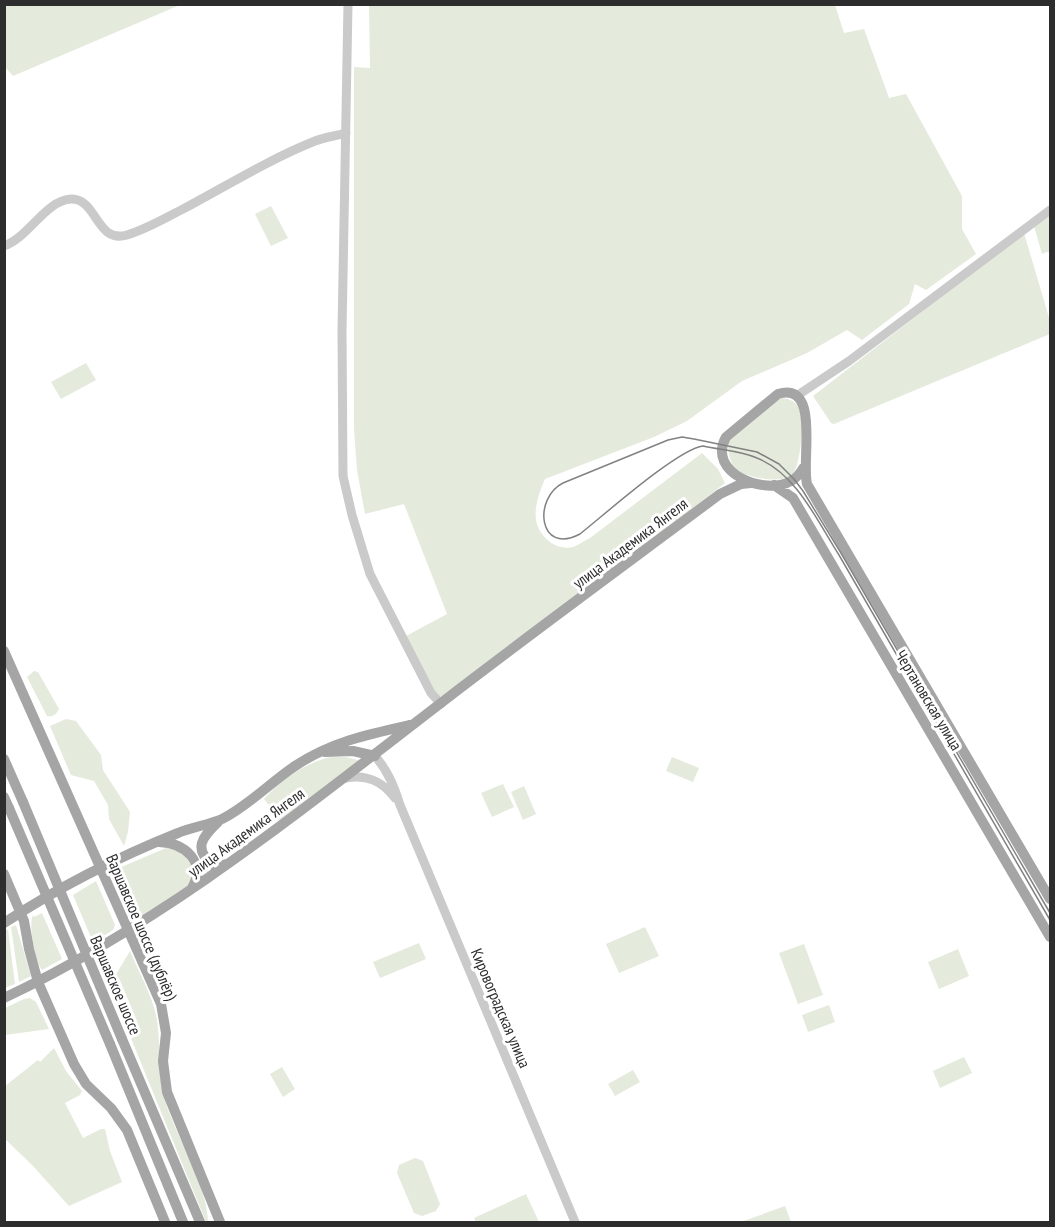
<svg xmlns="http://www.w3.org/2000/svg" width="1055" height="1227" font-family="'PT Sans Narrow',sans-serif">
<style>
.green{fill:#e4eadc}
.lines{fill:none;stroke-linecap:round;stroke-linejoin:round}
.minor{stroke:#cacaca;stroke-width:9}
.major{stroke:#a5a5a5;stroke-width:10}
.tram{stroke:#828282;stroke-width:1.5}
.major-bridge{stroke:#a5a5a5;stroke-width:10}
.labels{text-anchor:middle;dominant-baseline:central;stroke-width:6;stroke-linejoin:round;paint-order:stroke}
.street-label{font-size:16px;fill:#2d2d2d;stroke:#fff}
</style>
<rect width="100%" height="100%" fill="#fff"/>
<!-- green -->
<path class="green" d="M 4,5 L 5,4 L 180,5 L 13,76 L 5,67 Z
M 369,5 L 835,5 L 844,33 L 864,29 L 889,98 L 906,94 L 962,196 L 962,229 L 976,254 L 926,290 L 915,284 L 909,304 L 862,340 L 847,330 L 807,353 L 742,381 L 687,421 L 654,437 L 545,479 C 540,490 534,507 536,520 C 539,537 556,551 573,547 C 579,545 585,540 590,538 L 702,453 L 718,469 L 725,483 L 619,565 L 442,696 L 436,697 L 406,636 L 447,614 L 404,504 L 365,514 L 357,470 L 354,429 L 354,67 L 370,68 Z
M 271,206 L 288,238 L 271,246 L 255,214 Z
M 1050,214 L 1050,251 L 1042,254 L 1034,226 Z
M 1024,233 L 1050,321 L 1050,334 L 834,424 L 831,423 L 813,396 Z
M 86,363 L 96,380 L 61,399 L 51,382 Z
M 782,398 C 791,399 797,402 800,411 C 804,422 801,466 792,475 C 782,484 744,478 735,468 C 729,461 728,450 728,441 L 771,404 Z
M 34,671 L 38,672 L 59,709 C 56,715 53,717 47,716 L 27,677 Z
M 66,719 L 76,721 L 101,755 L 103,770 L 130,812 L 128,832 L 124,846 L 109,819 L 108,805 L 94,781 L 71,775 L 50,726 Z
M 331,757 L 346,757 L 362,761 L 281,819 L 273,822 L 265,821 L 275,813 L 264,799 C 282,779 305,763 331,757 Z
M 672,757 L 699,768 L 693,782 L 666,771 Z
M 503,784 L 514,807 L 492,817 L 481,793 Z
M 524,786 L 536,814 L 523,820 L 511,792 Z
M 166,848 C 181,850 186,856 193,869 L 190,884 L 141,917 L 119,868 Z
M 96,881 L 115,925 L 113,930 L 93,942 L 73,895 Z
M 42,913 L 62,959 L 42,970 C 35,961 28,925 33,915 L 34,917 Z
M 16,925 L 31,976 L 19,982 L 11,927 Z
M 645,927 L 659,956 L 619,973 L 606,944 Z
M 8,929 L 15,984 L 5,988 L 5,931 Z
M 419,943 L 426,959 L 380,978 L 373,962 Z
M 804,944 L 823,995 L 798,1004 L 779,953 Z
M 958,949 L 969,976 L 939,989 L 928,962 Z
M 130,951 C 139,973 153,996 157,1020 C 161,1046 157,1071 164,1097 C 175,1137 207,1182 208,1222 L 206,1222 L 130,1036 L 133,1035 L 129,1025 L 137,1021 L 119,978 L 114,978 Z
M 30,998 L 36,1002 L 49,1029 L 5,1035 L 5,1008 L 24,999 Z
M 829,1005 L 835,1022 L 808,1032 L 802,1015 Z
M 54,1048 L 66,1071 L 82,1091 L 80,1095 L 65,1103 L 83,1138 L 101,1129 L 105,1129 L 110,1151 L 122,1182 L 69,1206 L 33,1166 L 5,1139 L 5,1086 L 38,1060 L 40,1062 Z
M 964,1057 L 972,1073 L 940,1088 L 933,1071 Z
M 282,1067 L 295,1089 L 283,1097 L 270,1074 Z
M 633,1070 L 640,1082 L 615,1096 L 608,1084 Z
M 415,1158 L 423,1161 L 440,1204 L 436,1211 L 422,1216 L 414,1213 L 397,1173 L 399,1165 Z
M 526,1194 L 539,1222 L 476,1222 L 474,1218 Z
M 785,1206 L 791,1222 L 741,1222 Z"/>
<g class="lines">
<!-- minor -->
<path class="minor" d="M 348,4 L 342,331 L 343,476 L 352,515 L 370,574 L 431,693 L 441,704
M 4,246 C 28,238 46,200 71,199 C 97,198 96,244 127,235 C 147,229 167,217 185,208 C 228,185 270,159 315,141 C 325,137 336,136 346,133
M 798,395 L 849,361 L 1050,210
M 375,756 C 388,771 394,786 400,805 L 575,1222
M 346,778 C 367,774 382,781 395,798"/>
<!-- major -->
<path class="major" d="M 804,467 C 801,472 797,478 791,481 C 765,496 706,473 726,437 L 778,394 C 821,381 801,460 807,484 L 1050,899
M 774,485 L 793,498 L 1050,937
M 4,651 L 161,1004 L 166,1033 L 163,1061 L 167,1092 L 220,1222
M 325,752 L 353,751 L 375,756
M 4,759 L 23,802
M 4,797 L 9,808
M 218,822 C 203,836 192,849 213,865 L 227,864
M 159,842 C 185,843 207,862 192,888
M 4,874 L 24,921 L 29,949 L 38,982 L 74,1064 L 86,1084 L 111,1108 L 127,1130 L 165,1222
M 4,923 C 59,887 118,857 178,833 C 192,827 208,825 222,819 C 248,806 271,782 295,766 C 331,742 369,734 410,725
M 4,998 C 154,927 284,824 415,723 C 515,645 618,570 720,494 L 741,484 L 751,483
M 122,1039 L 200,1222
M 110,1044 L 183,1222"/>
<!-- tram -->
<path class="tram" d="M 1050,913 L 841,553 L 803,491 L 794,479 L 779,464 L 757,452 L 694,439 L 682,437 L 668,440 L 563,483 C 533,498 538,556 580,534 C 604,515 678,449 703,446 C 721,450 741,451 757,458 C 797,474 817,521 839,555 L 1050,920"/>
<!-- major-bridge -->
<path class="major-bridge" d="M 23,802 L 122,1039
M 9,808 L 110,1044"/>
</g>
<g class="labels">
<!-- street labels -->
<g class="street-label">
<text transform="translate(630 543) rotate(-37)">улица Академика Янгеля</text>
<text transform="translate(929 700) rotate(59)">Чертановская улица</text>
<text transform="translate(246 832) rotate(-36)">улица Академика Янгеля</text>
<text transform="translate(142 927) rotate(67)">Варшавское шоссе (дублёр)</text>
<text transform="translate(116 985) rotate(67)">Варшавское шоссе</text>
<text transform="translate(501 1008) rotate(67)">Кировоградская улица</text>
</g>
</g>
<!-- border -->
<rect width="1055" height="1227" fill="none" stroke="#2d2d2d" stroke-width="12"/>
</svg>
